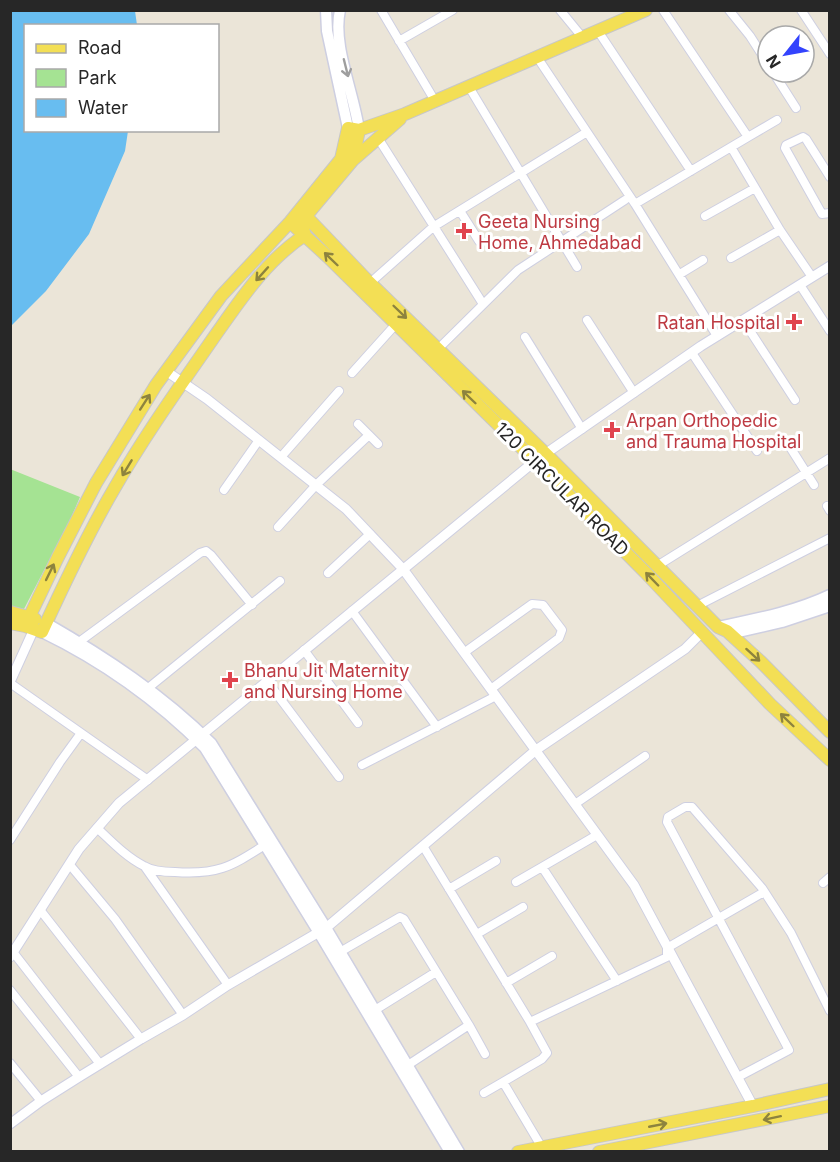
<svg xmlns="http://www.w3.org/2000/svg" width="840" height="1162" font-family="Inter,sans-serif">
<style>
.green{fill:#a5e393}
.water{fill:#68bdf0}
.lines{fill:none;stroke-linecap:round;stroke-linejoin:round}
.minor-casing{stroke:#cecfe1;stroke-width:10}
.tertiary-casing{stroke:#cecfe1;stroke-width:11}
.secondary-casing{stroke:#cecfe1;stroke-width:13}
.primary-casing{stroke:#c7c7c7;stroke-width:14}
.minor{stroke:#fff;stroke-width:8}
.tertiary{stroke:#fff;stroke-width:9}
.secondary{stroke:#fff;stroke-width:10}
.primary{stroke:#f3df55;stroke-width:12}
.oneway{stroke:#9e9e9e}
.oneway2{stroke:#8d833e}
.health-dot{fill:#e0444e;stroke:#fff;stroke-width:2}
.labels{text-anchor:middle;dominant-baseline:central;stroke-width:6;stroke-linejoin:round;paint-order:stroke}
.health-label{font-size:18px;fill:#be3a42;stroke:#fff;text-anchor:start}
.street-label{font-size:18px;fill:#272727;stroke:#fff}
</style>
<rect width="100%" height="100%" fill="#ebe5d8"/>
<!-- green -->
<path class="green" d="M 10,469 L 80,497 L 71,518 L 24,609 L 11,606 Z"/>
<!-- water -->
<path class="water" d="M 11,10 L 135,11 L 137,25 L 26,26 L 26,130 L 128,131 L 125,151 L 89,234 L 46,291 L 11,326 Z"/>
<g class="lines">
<!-- minor casing -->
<g class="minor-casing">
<path id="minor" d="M 381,10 L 435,101
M 560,10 L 583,38
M 729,10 L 750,36 L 768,64
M 801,10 L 830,54
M 598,31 L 691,171
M 399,41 L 453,10
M 537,57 L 635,204 L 748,137 L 663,10
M 773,72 L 796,108
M 469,87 L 577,267
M 748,137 L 777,120
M 378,138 L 483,304
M 731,147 L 780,230 L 812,277
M 830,177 L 806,139 L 803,137 L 786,145 L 785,148 L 822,214 L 830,213
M 635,204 L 717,336
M 460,211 L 479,241
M 705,216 L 755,188
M 731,258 L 780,230
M 680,274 L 703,260
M 370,283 L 433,227 L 587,132
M 800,285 L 830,331
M 587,320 L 634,393
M 743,320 L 795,400
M 525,337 L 582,429
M 438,349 L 518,270 L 625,200
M 692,353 L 757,451
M 352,373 L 396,324
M 358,424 L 378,444
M 790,447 L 814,485
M 281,457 L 339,391
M 224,490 L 259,440
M 827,506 L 830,511
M 278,527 L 316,485 L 369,435
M 657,566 L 830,458
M 328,573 L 370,534
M 697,606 L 830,538
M 352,611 L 437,727
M 79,642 L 200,553 L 206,551 L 211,555 L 252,605
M 304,650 L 358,723
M 465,652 L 532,604 L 543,605 L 562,630 L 559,638 L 491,689
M 267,681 L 339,777
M 10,683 L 148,780
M 147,689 L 280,581
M 362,765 L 496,696
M 575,804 L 645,756
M 97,828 C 111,841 126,857 144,866 C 152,871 165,872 175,872 C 218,875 230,867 265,845
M 597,835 L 542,867 L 617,981
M 10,840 L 60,762 L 81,733
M 423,846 L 530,1022 L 667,957 L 667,948 L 764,892
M 70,865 L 115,919 L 183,1015
M 145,867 L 228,985
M 516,882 L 542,867
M 823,883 L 830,877
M 449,889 L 496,861
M 41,911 L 141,1039
M 477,934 L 523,907
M 13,952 L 100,1064
M 340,952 L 400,917 L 404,919 L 469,1025
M 506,983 L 552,956
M 10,990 L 79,1077
M 375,1010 L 436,972
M 530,1022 L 547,1053 L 542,1059 L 503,1082 L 541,1146
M 10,1063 L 41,1101
M 408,1065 L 469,1025 L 485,1054
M 738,1077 L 789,1050 L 667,822 L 668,817 L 685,807 L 692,807 L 762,888 L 791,933 L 830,1011
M 484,1093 L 503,1082"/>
</g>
<!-- tertiary casing -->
<g class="tertiary-casing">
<path id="tertiary" d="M 166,371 L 207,399 L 346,509 L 403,569 L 634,885 L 753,1106
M 10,682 L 34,629
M 10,957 L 79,849 L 119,803 L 535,461 L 701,346 L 830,266
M 10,1124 L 41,1101 L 79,1077 L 141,1039 L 183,1015 L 228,985 L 326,928 L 536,750 L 685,649 L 702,632"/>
</g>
<!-- secondary casing -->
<g class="secondary-casing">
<path id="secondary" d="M 326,10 L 327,31 L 348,128
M 340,10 C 332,45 354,93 359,130
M 46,623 C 105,657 163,695 211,743 L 326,928 L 459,1152
M 718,627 C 756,619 794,612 830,595
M 42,632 C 102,661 158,701 205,748 L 318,931 L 450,1152
M 730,634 L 782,622 L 830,606"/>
</g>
<!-- primary casing -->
<g class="primary-casing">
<path id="primary" d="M 353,160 L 400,119
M 300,210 L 365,278 L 546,454 L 718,627 L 727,631 L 761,662 L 830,732
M 290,222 L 328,257 L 535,461 L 645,572 L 770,704 L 830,760
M 10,612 L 35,619
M 10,623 L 25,626 L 42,632 C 64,584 87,535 114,489 C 143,438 178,389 212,340 C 239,302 265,261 305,235 L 301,222 L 353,160 L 359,130
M 25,626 L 58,557 L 96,483 L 156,385 L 221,296 L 290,222 L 341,159 L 348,128 L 359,130 L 405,114 L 646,10
M 518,1152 L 753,1106 L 830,1089
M 599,1152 L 830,1106"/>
</g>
<!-- minor -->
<use href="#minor" class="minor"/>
<!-- tertiary -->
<use href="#tertiary" class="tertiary"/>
<!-- secondary -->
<use href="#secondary" class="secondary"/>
<!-- primary -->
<use href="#primary" class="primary"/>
</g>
<!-- one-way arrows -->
<defs><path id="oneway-shaft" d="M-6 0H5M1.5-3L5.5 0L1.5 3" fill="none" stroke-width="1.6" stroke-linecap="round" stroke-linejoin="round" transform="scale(1.5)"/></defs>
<use class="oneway" href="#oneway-shaft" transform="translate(346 68) rotate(76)"/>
<g class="oneway2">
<use href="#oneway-shaft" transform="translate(331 259) rotate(-136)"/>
<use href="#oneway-shaft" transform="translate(262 274) rotate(132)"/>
<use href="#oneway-shaft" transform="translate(400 312) rotate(44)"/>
<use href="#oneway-shaft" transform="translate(469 397) rotate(-136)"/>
<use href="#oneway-shaft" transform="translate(145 402) rotate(-57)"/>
<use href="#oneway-shaft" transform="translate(127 468) rotate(121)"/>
<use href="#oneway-shaft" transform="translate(50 572) rotate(-64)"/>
<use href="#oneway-shaft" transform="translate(652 579) rotate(-134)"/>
<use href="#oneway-shaft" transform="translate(753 655) rotate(42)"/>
<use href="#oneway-shaft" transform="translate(787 720) rotate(-136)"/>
<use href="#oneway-shaft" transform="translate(772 1118) rotate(168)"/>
<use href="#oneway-shaft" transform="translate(658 1125) rotate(-11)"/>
</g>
<!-- markers -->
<g class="health-dot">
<path d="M461 222h6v6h6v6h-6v6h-6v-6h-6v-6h6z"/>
<path d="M791 313h6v6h6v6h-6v6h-6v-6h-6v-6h6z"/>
<path d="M609 421h6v6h6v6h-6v6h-6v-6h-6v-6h6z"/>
<path d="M227 671h6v6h6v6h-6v6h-6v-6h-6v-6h6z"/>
</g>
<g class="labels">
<!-- health labels -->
<g class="health-label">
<text x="478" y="221">Geeta Nursing<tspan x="478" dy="21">Home, Ahmedabad</tspan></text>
<text x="780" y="322" text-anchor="end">Ratan Hospital</text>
<text x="626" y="420">Arpan Orthopedic<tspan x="626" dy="21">and Trauma Hospital</tspan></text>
<text x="244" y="670">Bhanu Jit Maternity<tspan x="244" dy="21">and Nursing Home</tspan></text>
</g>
<!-- street labels -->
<g class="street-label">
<text transform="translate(562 489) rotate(45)">120 CIRCULAR ROAD</text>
</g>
</g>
<!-- border -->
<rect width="840" height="1162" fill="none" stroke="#272727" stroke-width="24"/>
<!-- legend -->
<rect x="24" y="24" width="195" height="108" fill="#ffffff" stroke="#a9a9a9" stroke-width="1.5"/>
<rect x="36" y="44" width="30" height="9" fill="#f3df55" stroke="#a9a9a9" stroke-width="1.5"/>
<text x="78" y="54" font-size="18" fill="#272727">Road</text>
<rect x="36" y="69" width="30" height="18" fill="#a5e393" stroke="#a9a9a9" stroke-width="1.5"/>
<text x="78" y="84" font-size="18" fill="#272727">Park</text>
<rect x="36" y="99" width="30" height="18" fill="#68bdf0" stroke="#a9a9a9" stroke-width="1.5"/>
<text x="78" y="114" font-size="18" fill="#272727">Water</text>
<!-- north arrow -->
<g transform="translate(786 54) rotate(239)"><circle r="28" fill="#ffffff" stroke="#a9a9a9" stroke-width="1.5"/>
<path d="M0-4.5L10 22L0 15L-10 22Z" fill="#3343fd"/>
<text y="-9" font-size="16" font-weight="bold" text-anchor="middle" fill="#272727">N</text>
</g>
</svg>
